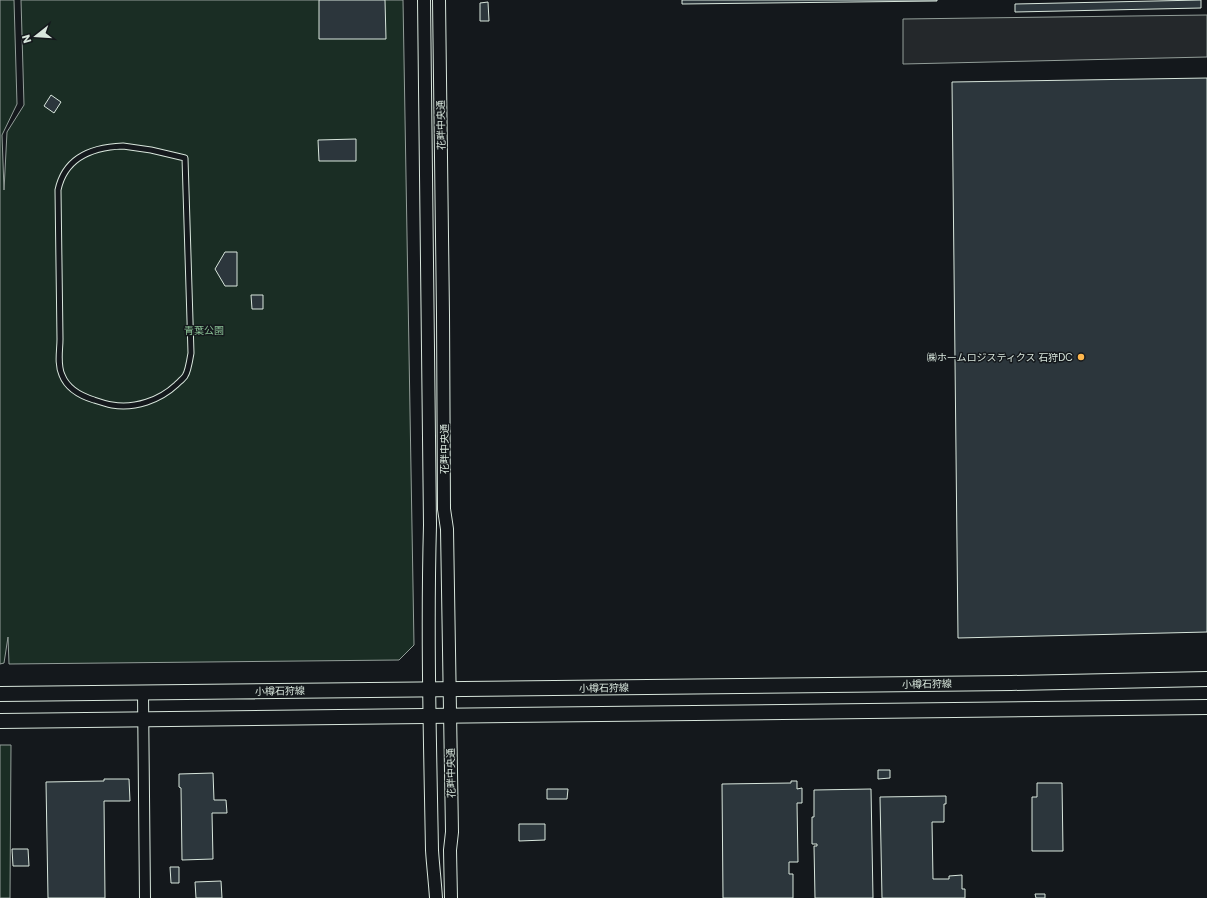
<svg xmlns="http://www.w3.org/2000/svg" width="1207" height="898" font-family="Poppins,'Noto Sans JP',sans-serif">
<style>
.green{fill:#1a2d24;stroke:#939e99}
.parking{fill:#24282b;stroke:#939e99}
.building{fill:#2c363c;stroke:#d8e6dc}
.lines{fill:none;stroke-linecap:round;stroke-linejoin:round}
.service-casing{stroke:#d8e6dc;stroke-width:7}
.minor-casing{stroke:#d8e6dc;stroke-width:12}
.tertiary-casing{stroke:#d8e6dc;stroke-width:14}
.secondary-casing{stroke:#d8e6dc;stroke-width:16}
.service{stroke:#14181c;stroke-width:5}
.minor{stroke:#14181c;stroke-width:10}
.tertiary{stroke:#14181c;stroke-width:12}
.secondary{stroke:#14181c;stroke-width:14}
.poi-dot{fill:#ffb74d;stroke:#14181c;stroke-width:1.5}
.labels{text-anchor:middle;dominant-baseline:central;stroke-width:3;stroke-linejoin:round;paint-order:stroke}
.street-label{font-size:10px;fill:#d8e6dc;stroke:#14181c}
.park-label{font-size:10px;fill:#8ac095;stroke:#14181c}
.poi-label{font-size:10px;fill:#d8e6dc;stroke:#14181c;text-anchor:end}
</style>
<rect width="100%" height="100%" fill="#14181c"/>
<!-- green -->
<path class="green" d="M 0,0 L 14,0 L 17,104 L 2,135 L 4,190 L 7,132 L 24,105 L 21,0 L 403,0 L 414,645 L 399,660 L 9,664 L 8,637 L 4,663 L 0,664 Z
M 0,745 L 11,745 L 10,898 L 0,898 Z"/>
<!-- parking -->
<path class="parking" d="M 1207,15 L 1207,57 L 903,64 L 903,19 Z"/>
<!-- building -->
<path class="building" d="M 319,0 L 385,0 L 386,39 L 319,39 Z
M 682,0 L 937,0 L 937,1 L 682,4 Z
M 1201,0 L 1201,8 L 1015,12 L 1015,4 Z
M 488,2 L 489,21 L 480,21 L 480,3 Z
M 1207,78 L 1207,632 L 958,638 L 952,82 Z
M 51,95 L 61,102 L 54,113 L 44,106 Z
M 356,139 L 356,161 L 319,161 L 318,140 Z
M 225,252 L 237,252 L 237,286 L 225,286 L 215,269 Z
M 251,295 L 263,295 L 263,309 L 252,309 Z
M 878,770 L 890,770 L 890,778 L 878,779 Z
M 213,773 L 214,800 L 226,800 L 227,813 L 212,813 L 213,859 L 182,860 L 181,788 L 179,787 L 179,774 Z
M 104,779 L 129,779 L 130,801 L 104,801 L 105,898 L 48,898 L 46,782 L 104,781 Z
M 791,781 L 797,781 L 797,789 L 802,788 L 802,803 L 797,803 L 798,862 L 789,862 L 789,874 L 793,874 L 793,898 L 723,898 L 722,784 L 791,783 Z
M 1037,783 L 1062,783 L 1063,851 L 1032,851 L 1032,797 L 1037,797 Z
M 547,789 L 568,789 L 567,799 L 547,799 Z
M 871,789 L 873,898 L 815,898 L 814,846 L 817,846 L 817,844 L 812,844 L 812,817 L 814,817 L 814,790 Z
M 946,796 L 946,804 L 944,804 L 944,822 L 932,822 L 933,879 L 949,879 L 949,876 L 962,875 L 962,889 L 965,889 L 965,898 L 882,898 L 880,797 Z
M 519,824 L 545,824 L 545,840 L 519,841 Z
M 12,849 L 28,849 L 29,866 L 13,866 Z
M 170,867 L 179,867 L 179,883 L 171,883 Z
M 221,881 L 222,898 L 196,898 L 195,882 Z
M 1035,894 L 1045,894 L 1045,898 L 1036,898 Z"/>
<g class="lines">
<!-- service casing -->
<g class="service-casing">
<path id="service" d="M 123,146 L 151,150 L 185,158 L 191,353 C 190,359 188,372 185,376 C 183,379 179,382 176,385 C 160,400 135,409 112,405 C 106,404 100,402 94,400 C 81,396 67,388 62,375 C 57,364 60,350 60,339 L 58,190 C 65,157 93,147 123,146 Z"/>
</g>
<!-- minor casing -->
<g class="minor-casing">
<path id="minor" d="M 143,693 L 145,898"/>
</g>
<!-- tertiary casing -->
<g class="tertiary-casing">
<path id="tertiary" d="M 424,0 L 430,525 C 427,633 430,741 432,850 C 433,866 435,882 436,898
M 439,0 L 443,314 L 444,509 L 447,529 L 452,832 L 450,850 L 451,898"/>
</g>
<!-- secondary casing -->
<g class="secondary-casing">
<path id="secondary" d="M 0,694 L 1011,683 L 1207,679
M 0,721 L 1207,707"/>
</g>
<!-- service -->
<use href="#service" class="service"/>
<!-- minor -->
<use href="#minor" class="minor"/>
<!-- tertiary -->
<use href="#tertiary" class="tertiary"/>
<!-- secondary -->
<use href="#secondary" class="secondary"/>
</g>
<!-- markers -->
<circle class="poi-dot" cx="1081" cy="357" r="4"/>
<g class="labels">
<!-- street labels -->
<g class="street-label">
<text transform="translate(441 125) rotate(-91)">花畔中央通</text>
<text transform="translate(444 449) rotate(-90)">花畔中央通</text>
<text transform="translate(927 684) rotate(-1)">小樽石狩線</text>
<text transform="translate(604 688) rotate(-1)">小樽石狩線</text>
<text transform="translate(280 691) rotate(-1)">小樽石狩線</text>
<text transform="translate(451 773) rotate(-91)">花畔中央通</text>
</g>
<!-- park labels -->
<g class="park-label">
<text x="204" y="330">青葉公園</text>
</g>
<!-- poi labels -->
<g class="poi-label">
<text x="1073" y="357">㈱ホームロジスティクス 石狩DC</text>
</g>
</g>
<!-- north arrow -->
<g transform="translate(36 36) rotate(253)" stroke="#14181c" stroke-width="3" paint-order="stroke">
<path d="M0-3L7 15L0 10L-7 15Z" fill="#d8e6dc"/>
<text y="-6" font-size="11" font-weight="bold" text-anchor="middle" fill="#d8e6dc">N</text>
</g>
</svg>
